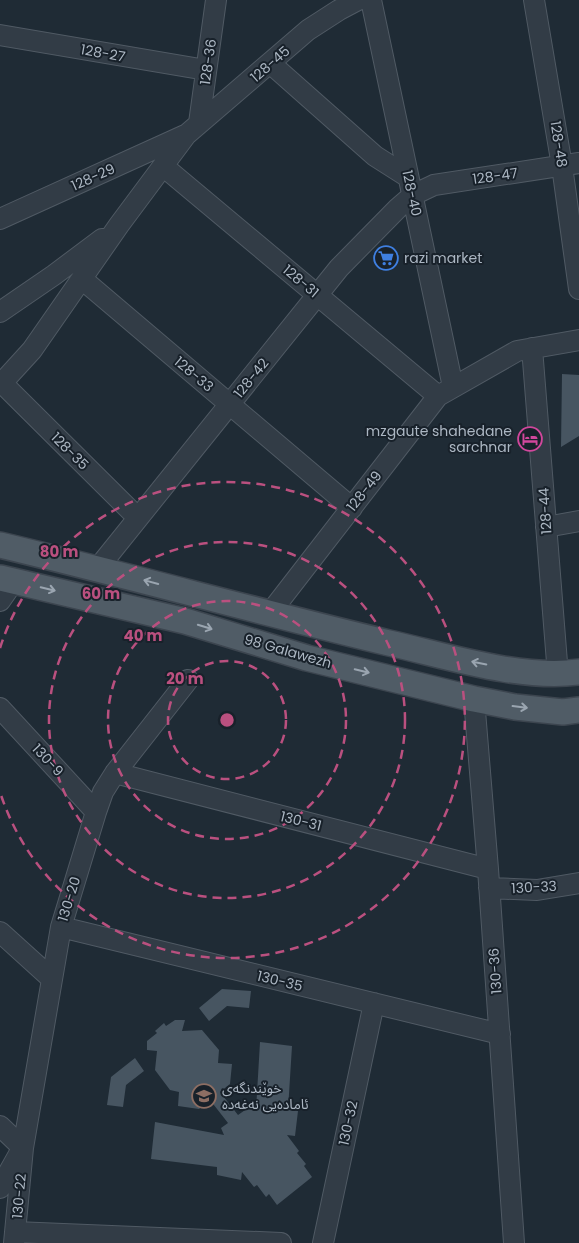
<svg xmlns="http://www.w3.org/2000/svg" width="579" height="1243" font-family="Poppins,'Noto Sans Arabic',sans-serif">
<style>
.building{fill:#475561}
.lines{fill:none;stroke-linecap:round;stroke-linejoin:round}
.minor-casing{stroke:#505a64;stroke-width:22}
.major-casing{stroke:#3c454f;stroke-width:28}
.minor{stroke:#323c46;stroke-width:20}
.major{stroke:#505c66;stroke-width:25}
.oneway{stroke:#9aa5b0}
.ring{fill:none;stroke:#ba507f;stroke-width:2.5;stroke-dasharray:9 6}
.labels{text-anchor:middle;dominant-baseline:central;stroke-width:4;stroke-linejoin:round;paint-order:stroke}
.street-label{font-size:14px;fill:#acb7c3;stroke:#18212a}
.poi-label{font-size:14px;fill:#acb7c3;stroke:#18212a;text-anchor:start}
.centre{fill:#ba507f;stroke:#18212a;stroke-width:2.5}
.ring-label{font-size:15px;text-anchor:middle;font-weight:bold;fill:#ba507f;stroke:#18212a;stroke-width:4;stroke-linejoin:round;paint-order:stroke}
</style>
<rect width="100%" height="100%" fill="#1f2b35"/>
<!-- building -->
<path class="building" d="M 562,374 L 579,375 L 579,436 L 561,447 Z
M 222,989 L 251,991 L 249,1008 L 227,1006 L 209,1021 L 199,1008 Z
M 175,1020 L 185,1020 L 182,1031 L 202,1030 L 219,1050 L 218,1063 L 232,1064 L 230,1084 L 220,1092 L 238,1115 L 248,1108 L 256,1110 L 260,1042 L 292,1046 L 288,1110 L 298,1111 L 295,1136 L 287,1135 L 299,1151 L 297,1153 L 306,1164 L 304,1166 L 312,1177 L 277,1205 L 269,1194 L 266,1197 L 257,1185 L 254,1187 L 242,1172 L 241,1180 L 217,1175 L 217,1167 L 151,1159 L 155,1122 L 224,1135 L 221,1128 L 228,1123 L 210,1100 L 199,1109 L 178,1106 L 179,1092 L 170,1090 L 155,1070 L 157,1051 L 147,1050 L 147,1041 L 157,1033 L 155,1031 L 164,1023 L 166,1026 Z
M 135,1058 L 144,1071 L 126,1085 L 123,1107 L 107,1105 L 111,1077 Z"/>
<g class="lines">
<!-- minor casing -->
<g class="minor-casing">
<path id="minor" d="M 371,0 L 453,387
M 534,0 L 562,166 L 579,289
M 0,35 L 206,70
M 270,63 L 375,156 L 408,177
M 199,123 L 216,0
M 163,166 L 438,396
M 0,219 L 185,135
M 82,279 L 352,508
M 0,312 L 54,275 L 102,239
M 532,348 L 558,675
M 2,383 L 138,518
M 0,385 L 32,350 L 119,225 L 186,135 L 308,30 L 339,10 L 358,0
M 546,527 L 579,521
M 98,568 L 339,268 L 398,208 L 413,195 L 434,185 L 579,163
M 0,601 L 14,581
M 270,613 L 438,396 L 517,351 L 579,340
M 474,699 L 488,869 L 514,1243
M 0,708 L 96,812
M 115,773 L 488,869
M 489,888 L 537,890 L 579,883
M 61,927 L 500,1034
M 0,932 L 52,979
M 0,1126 L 23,1148
M 0,1188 L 19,1154
M 15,1232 L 281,1243
M 14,1243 L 23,1148 L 61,927 L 96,812 L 103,792 L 115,773 L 188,680
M 323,1243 L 374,1003"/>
</g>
<!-- major casing -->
<g class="major-casing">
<path id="major" d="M 0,545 C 130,576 259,612 389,643 C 447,656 520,680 579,672
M 0,578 L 185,621 L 307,658 L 474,699 L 515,707 L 563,712 L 579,710"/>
</g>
<!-- minor -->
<use href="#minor" class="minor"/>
<!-- major -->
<use href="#major" class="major"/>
</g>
<!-- one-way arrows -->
<defs><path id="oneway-shaft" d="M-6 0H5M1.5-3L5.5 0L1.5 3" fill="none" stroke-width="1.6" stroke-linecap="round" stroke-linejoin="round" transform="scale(1.25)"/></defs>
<g class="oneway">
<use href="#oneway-shaft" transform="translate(151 582) rotate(-165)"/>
<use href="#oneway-shaft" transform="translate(48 589) rotate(13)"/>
<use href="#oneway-shaft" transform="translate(205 627) rotate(17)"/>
<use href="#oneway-shaft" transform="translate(479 663) rotate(-169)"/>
<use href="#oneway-shaft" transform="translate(362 671) rotate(14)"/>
<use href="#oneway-shaft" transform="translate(520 707) rotate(7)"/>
</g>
<!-- distance rings -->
<g class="ring">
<circle cx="227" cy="720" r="59"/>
<circle cx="227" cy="720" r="119"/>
<circle cx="227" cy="720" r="178"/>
<path d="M0 648A238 238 0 1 1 0 792"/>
</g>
<!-- icons -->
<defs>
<g id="supermarket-ring" transform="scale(1.25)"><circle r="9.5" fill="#18212a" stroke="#3f7fe0" stroke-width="1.5"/><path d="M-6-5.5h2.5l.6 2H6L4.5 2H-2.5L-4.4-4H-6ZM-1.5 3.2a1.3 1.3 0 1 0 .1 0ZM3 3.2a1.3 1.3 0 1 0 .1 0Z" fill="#3f7fe0"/></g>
<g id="hotel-ring" transform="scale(1.25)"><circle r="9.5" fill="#18212a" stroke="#d1479c" stroke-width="1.5"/><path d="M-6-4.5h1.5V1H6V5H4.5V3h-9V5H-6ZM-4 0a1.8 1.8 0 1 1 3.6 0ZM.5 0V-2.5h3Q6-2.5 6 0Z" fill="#d1479c"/></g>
<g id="school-ring" transform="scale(1.25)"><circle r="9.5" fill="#18212a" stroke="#8d6e63" stroke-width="1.5"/><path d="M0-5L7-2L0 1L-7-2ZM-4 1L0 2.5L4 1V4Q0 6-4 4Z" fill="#8d6e63"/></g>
</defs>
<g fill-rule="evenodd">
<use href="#supermarket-ring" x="386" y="258"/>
<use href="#hotel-ring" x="530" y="439"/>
<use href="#school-ring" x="204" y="1096"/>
</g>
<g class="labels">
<!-- street labels -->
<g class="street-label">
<text transform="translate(103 53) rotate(10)">128-27</text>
<text transform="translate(208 62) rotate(-82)">128-36</text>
<text transform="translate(270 64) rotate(-41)">128-45</text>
<text transform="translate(559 144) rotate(81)">128-48</text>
<text transform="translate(495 176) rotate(-8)">128-47</text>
<text transform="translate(93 177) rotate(-24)">128-29</text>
<text transform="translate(412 193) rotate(78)">128-40</text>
<text transform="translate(301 281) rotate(40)">128-31</text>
<text transform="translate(194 374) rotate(40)">128-33</text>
<text transform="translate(251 378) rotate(-51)">128-42</text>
<text transform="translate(70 451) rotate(45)">128-35</text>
<text transform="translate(364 491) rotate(-52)">128-49</text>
<text transform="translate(545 511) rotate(-94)">128-44</text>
<text transform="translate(288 651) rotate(16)">98 Galawezh</text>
<text transform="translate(48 760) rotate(47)">130-9</text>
<text transform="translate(301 821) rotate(14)">130-31</text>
<text transform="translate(534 887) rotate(-3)">130-33</text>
<text transform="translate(69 899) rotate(-73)">130-20</text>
<text transform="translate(495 971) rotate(-94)">130-36</text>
<text transform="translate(280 981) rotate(14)">130-35</text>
<text transform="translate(348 1123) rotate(-78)">130-32</text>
<text transform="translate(19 1196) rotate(-85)">130-22</text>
</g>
<!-- poi labels -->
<g class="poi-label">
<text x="404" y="258">razi market</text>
<text x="512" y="431" text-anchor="end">mzgaute shahedane<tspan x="512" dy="16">sarchnar</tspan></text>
<text x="222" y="1088">خوێندنگەی<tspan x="222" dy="16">ئامادەیی نەغەدە</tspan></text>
</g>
</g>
<circle cx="227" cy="720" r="8" class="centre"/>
<g class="ring-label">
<text x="59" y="557">80 m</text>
<text x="101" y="599">60 m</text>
<text x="143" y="641">40 m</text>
<text x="185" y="684">20 m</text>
</g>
</svg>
